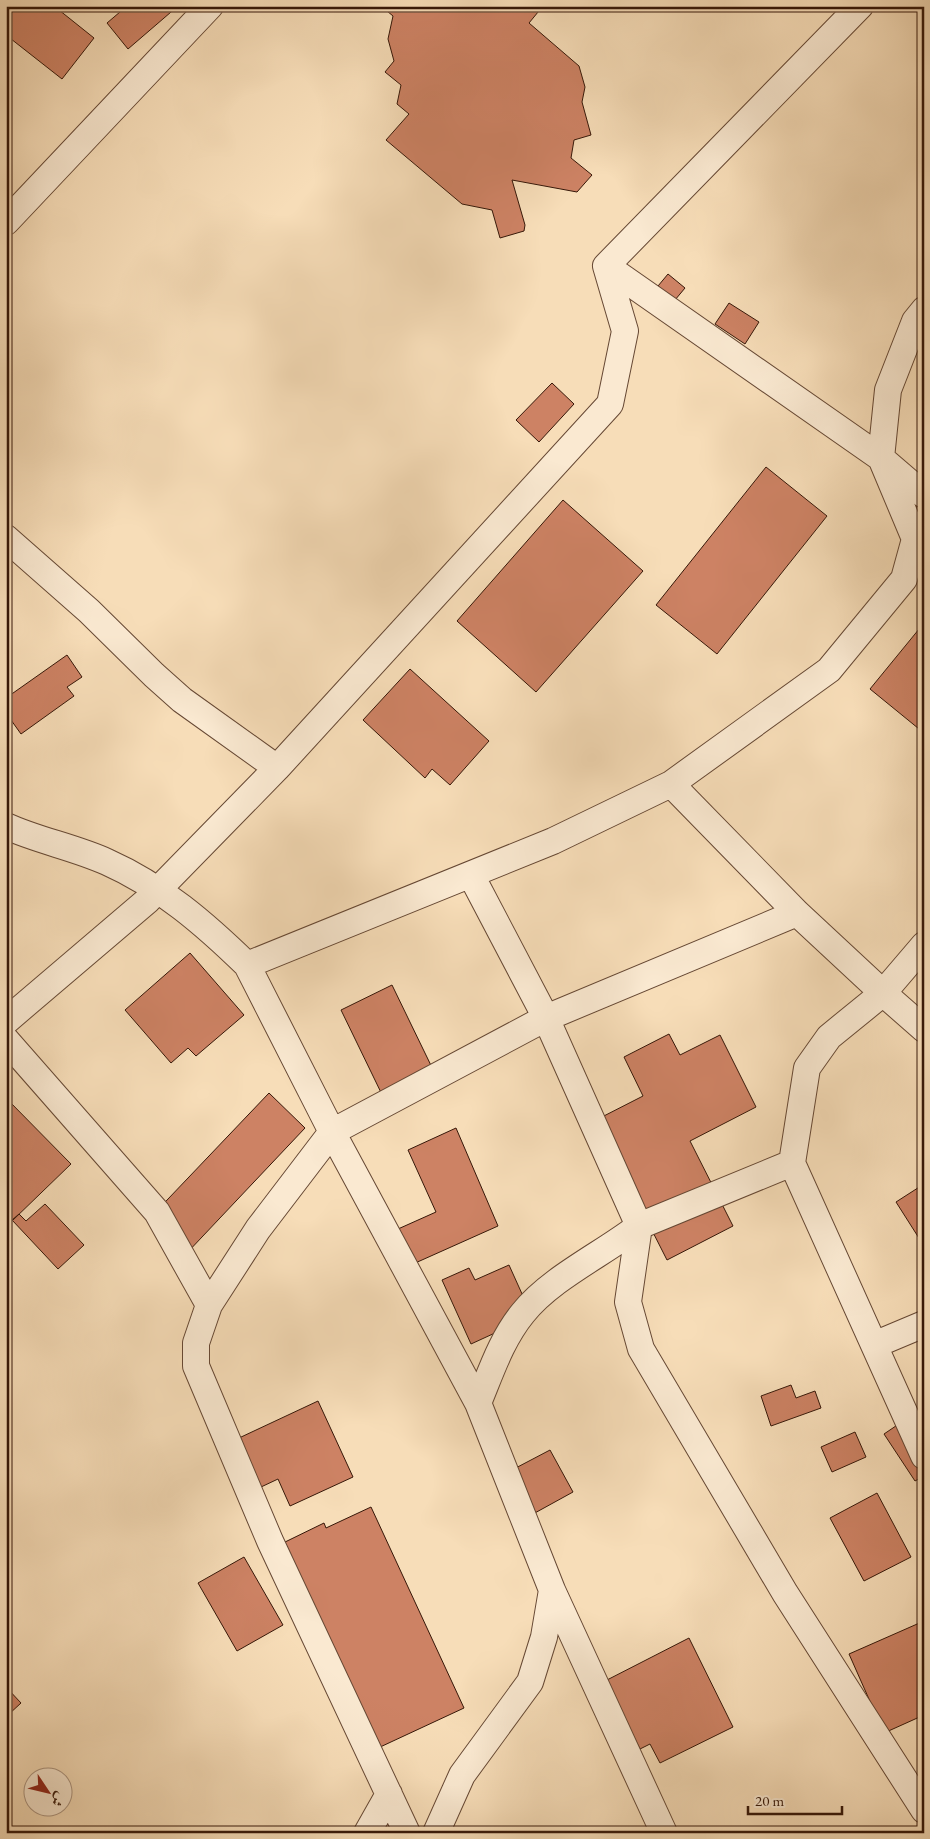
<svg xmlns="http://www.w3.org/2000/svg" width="930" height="1839" font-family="'EB Garamond',Amiri,serif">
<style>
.building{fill:#cd8264;stroke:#361708}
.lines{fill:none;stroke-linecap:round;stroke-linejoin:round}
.street-casing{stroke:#664834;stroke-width:28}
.street{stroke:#fae9d1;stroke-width:26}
</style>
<rect width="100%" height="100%" fill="#f7ddb8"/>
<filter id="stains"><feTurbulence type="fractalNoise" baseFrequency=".004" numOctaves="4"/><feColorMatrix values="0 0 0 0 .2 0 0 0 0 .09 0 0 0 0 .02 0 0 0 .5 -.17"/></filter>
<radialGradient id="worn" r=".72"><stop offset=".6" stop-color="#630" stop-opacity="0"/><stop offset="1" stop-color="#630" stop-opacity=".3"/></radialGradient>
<!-- building -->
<path class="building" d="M 6,6 L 54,6 L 94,38 L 62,79 L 6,35 Z
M 127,6 L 178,6 L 128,49 L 107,23 Z
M 381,6 L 543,6 L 529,23 L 579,66 L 585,87 L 582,102 L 591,135 L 574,140 L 571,158 L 592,175 L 577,192 L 512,180 L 525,225 L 524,231 L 500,238 L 492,210 L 462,204 L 386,140 L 409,114 L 397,104 L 401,85 L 385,72 L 394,61 L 388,39 L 393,16 Z
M 668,274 L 685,288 L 675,300 L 658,286 Z
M 729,303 L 759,322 L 745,344 L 715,324 Z
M 552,383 L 574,404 L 539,442 L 516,420 Z
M 766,467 L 827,516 L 717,654 L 656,605 Z
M 563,500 L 643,571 L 536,692 L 457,621 Z
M 924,623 L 924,733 L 870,689 Z
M 67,655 L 82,677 L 67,687 L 74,696 L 21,734 L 6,713 L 6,698 Z
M 410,669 L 489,741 L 450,785 L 432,769 L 425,778 L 363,720 Z
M 190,953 L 244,1015 L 196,1056 L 188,1048 L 171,1063 L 125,1010 Z
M 392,985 L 440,1084 L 389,1109 L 341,1010 Z
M 669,1034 L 680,1055 L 720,1035 L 756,1107 L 690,1141 L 733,1226 L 667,1260 L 596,1120 L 643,1096 L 624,1057 Z
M 269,1093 L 305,1128 L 185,1255 L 148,1220 Z
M 6,1098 L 71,1164 L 12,1221 L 6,1214 Z
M 456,1128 L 498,1226 L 413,1264 L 398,1229 L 436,1212 L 408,1150 Z
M 924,1184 L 924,1246 L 896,1202 Z
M 45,1204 L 84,1245 L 58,1269 L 12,1220 L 19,1214 L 26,1221 Z
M 509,1265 L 532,1316 L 471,1344 L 442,1280 L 469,1268 L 475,1280 Z
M 791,1385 L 796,1398 L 815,1391 L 821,1408 L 771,1426 L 761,1396 Z
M 318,1401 L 353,1477 L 290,1506 L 278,1479 L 261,1487 L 239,1438 Z
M 924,1407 L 924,1476 L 915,1481 L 884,1434 Z
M 855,1432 L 866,1457 L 832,1472 L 821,1447 Z
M 550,1450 L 573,1492 L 533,1514 L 510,1471 Z
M 877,1493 L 911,1557 L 864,1581 L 830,1518 Z
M 371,1507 L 464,1708 L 378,1748 L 283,1543 L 324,1523 L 326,1528 Z
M 244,1557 L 283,1625 L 237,1651 L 198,1583 Z
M 924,1621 L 924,1715 L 884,1733 L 849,1654 Z
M 689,1638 L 733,1727 L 660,1763 L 650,1744 L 640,1749 L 605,1681 Z
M 6,1687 L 21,1703 L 8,1715 L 6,1714 Z"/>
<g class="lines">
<!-- street casing -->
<g class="street-casing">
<path id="street" d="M 6,222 L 210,6
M 606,266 L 881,458 L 924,495
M 6,538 L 89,611 L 154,675 L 182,700 L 277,768
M 671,784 L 797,913 L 883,993 L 829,1037 L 807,1068 L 792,1163 L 639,1226 L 628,1302 L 641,1349 L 785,1593 L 924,1810
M 6,826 C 39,841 74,847 107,862 C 161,886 205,924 247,965 L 553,841 L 671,784 L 829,670 L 904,579 L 915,539 L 881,458 L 888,390 L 915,321 L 924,310
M 924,945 L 883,993 L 924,1029
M 247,965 L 332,1132 L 258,1229 L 209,1305 L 196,1343 L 196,1366 L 270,1541 L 407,1833
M 6,1021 L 148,900 L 277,768 L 610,404 L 625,331 L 606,266 L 860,6
M 6,1040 L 157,1212 L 209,1305
M 792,1163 L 924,1456
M 874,1345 L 924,1324
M 478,1403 L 332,1132 L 546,1018 L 797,913
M 552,1590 L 664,1833
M 367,1833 L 389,1794
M 436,1833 L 462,1775 L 530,1682 L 544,1637 L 552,1590 L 478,1403 C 491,1372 501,1340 523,1313 C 551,1278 603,1254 639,1226 L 546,1018 L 471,875"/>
</g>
<!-- street -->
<use href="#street" class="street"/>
</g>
<!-- margin -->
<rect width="930" height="1839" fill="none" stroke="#f7ddb8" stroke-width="25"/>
<rect x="8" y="8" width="915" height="1824" fill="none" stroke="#361708" stroke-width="2.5"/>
<rect x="12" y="12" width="905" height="1814" fill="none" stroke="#361708"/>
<!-- north arrow -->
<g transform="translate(48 1792) rotate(125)"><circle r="24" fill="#fae9d1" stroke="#ac9581"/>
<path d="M0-4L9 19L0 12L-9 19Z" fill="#8f2418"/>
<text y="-8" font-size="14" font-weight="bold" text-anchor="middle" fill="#361708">ش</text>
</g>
<!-- scale -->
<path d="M748 1806v8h94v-8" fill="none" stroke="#361708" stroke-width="2.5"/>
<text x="755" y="1806" font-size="15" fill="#361708" stroke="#fae9d1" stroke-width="4" paint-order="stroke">20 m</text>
<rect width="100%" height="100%" filter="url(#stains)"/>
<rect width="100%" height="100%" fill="url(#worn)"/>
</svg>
